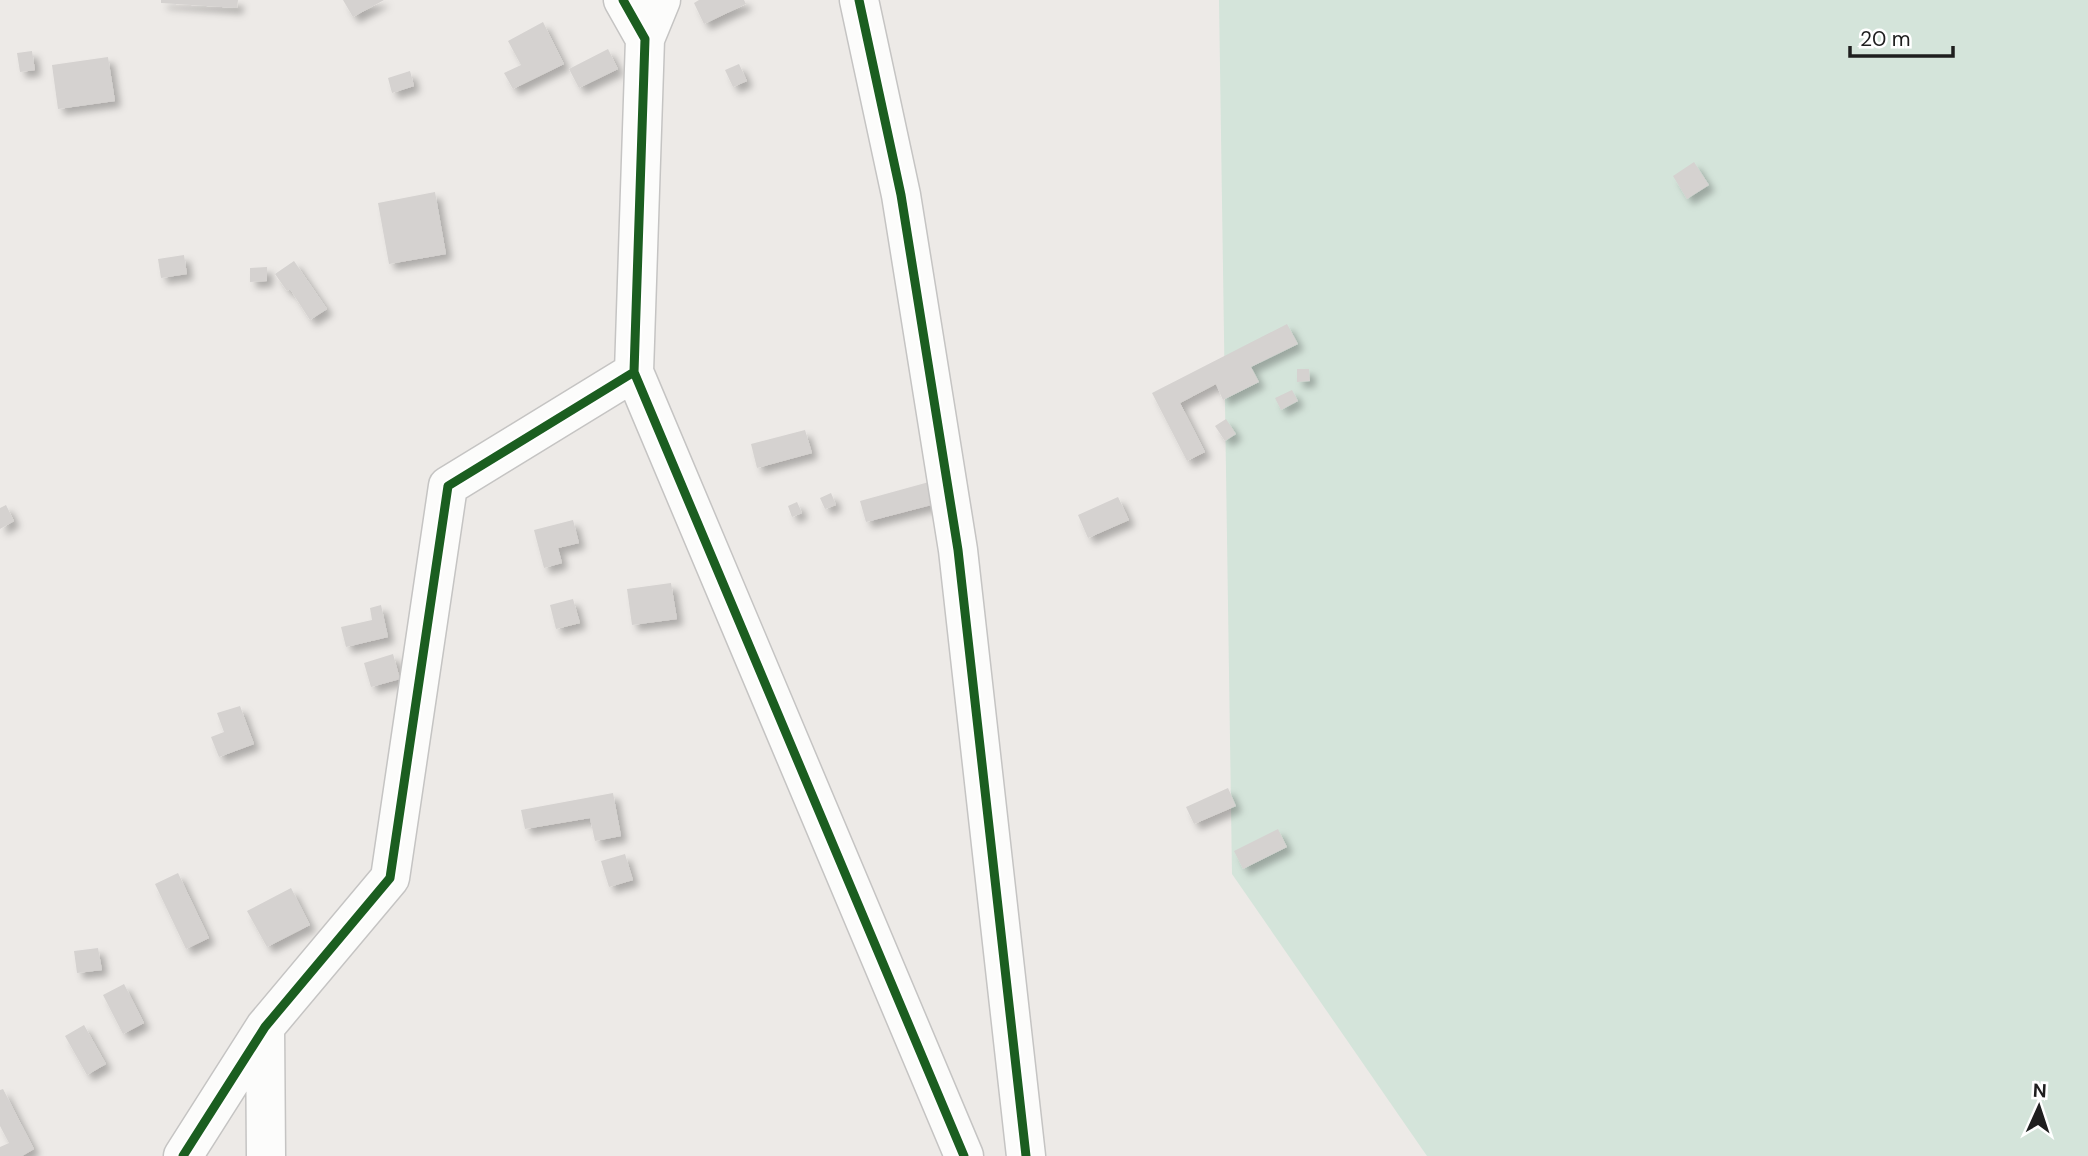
<svg xmlns="http://www.w3.org/2000/svg" width="2088" height="1156" font-family="'DM Sans',sans-serif">
<style>
.wetland{fill:#d4e4da}
.building{fill:#d5d2d0;filter:url(#shadow)}
.lines{fill:none;stroke-linecap:round;stroke-linejoin:round}
.minor-casing{stroke:#c5c4c3;stroke-width:41}
.minor{stroke:#fcfcfb;stroke-width:38}
.cycleway-casing{stroke:#fff;stroke-width:13}
.cycleway{stroke:#1b5e20;stroke-width:9}
</style>
<defs>
<filter id="shadow"><feDropShadow dx="6" dy="6" stdDeviation="3.5" flood-color="#0004"/></filter>
</defs>
<rect width="100%" height="100%" fill="#edeae7"/>
<!-- wetland -->
<path class="wetland" d="M 1219,0 L 2088,0 L 2088,1156 L 1427,1156 L 1232,874 Z"/>
<!-- building -->
<path class="building" d="M 161,0 L 238,0 L 237,8 L 161,3 Z
M 343,0 L 384,0 L 353,17 Z
M 699,0 L 744,0 L 746,4 L 704,24 L 694,3 Z
M 543,22 L 564,64 L 513,89 L 504,73 L 521,65 L 508,41 Z
M 608,49 L 618,69 L 579,88 L 569,69 Z
M 32,51 L 35,70 L 20,72 L 17,53 Z
M 108,57 L 115,101 L 58,109 L 52,65 Z
M 739,64 L 747,81 L 733,87 L 725,70 Z
M 410,71 L 414,86 L 392,93 L 388,78 Z
M 1694,162 L 1709,185 L 1687,199 L 1673,176 Z
M 435,192 L 446,254 L 389,264 L 378,203 Z
M 184,255 L 187,274 L 161,278 L 158,259 Z
M 294,261 L 327,309 L 310,320 L 290,289 L 287,291 L 275,274 Z
M 267,267 L 267,281 L 250,282 L 250,268 Z
M 1287,324 L 1298,344 L 1251,367 L 1259,382 L 1223,400 L 1216,384 L 1180,403 L 1205,452 L 1187,461 L 1152,393 Z
M 1297,369 L 1309,369 L 1310,381 L 1297,382 Z
M 1292,390 L 1298,401 L 1281,410 L 1275,398 Z
M 1226,419 L 1236,434 L 1225,441 L 1215,426 Z
M 805,430 L 812,453 L 757,468 L 751,444 Z
M 929,482 L 935,504 L 866,522 L 860,501 Z
M 831,493 L 836,505 L 825,509 L 820,498 Z
M 1118,497 L 1129,520 L 1088,538 L 1078,515 Z
M 797,502 L 802,513 L 792,517 L 788,506 Z
M 6,505 L 14,521 L 0,529 L 0,508 Z
M 573,520 L 579,543 L 558,548 L 562,563 L 544,568 L 534,530 Z
M 671,583 L 677,619 L 632,625 L 627,589 Z
M 573,599 L 580,623 L 556,629 L 550,605 Z
M 381,605 L 388,637 L 346,647 L 341,627 L 372,620 L 370,608 Z
M 393,654 L 400,679 L 371,687 L 364,663 Z
M 240,706 L 254,744 L 219,757 L 211,737 L 224,732 L 217,713 Z
M 1228,788 L 1236,806 L 1194,824 L 1186,807 Z
M 613,793 L 621,836 L 595,841 L 590,818 L 525,829 L 521,810 Z
M 1278,829 L 1287,847 L 1243,869 L 1234,851 Z
M 625,854 L 633,880 L 609,887 L 601,861 Z
M 178,873 L 209,938 L 186,949 L 155,884 Z
M 291,888 L 310,925 L 267,947 L 247,911 Z
M 98,948 L 102,970 L 77,973 L 74,951 Z
M 124,984 L 144,1023 L 123,1034 L 103,995 Z
M 84,1025 L 106,1064 L 87,1075 L 65,1036 Z
M 3,1089 L 34,1149 L 22,1156 L 0,1156 L 0,1147 L 9,1143 L 0,1126 L 0,1090 Z"/>
<g class="lines">
<!-- minor casing -->
<g class="minor-casing">
<path id="minor" d="M 623,0 L 645,39 L 634,372 L 964,1156
M 859,0 L 901,195 L 958,550 L 1026,1156
M 645,39 L 661,0
M 265,1027 L 266,1156
M 183,1156 L 265,1027 L 390,878 L 448,486 L 634,372"/>
</g>
<!-- minor -->
<use href="#minor" class="minor"/>
<!-- cycleway casing -->
<g class="cycleway-casing">
<path id="cycleway" d="M 623,0 L 645,39 L 634,372 L 964,1156
M 859,0 L 901,195 L 958,550 L 1026,1156
M 183,1156 L 265,1027 L 390,878 L 448,486 L 634,372"/>
</g>
<!-- cycleway -->
<use href="#cycleway" class="cycleway"/>
</g>
<!-- north arrow -->
<g transform="translate(2039 1107) rotate(3)" stroke="#ffffff" stroke-width="5" paint-order="stroke">
<path d="M0-5L12 26L0 18L-12 26Z" fill="#1e1e1e"/>
<text y="-10" font-size="19" font-weight="bold" text-anchor="middle" fill="#1e1e1e">N</text>
</g>
<!-- scale -->
<path d="M1850 46v10h103v-10" fill="none" stroke="#1e1e1e" stroke-width="3.5"/>
<text x="1860" y="46" font-size="21" fill="#1e1e1e" stroke="#ffffff" stroke-width="5" paint-order="stroke">20 m</text>
</svg>
